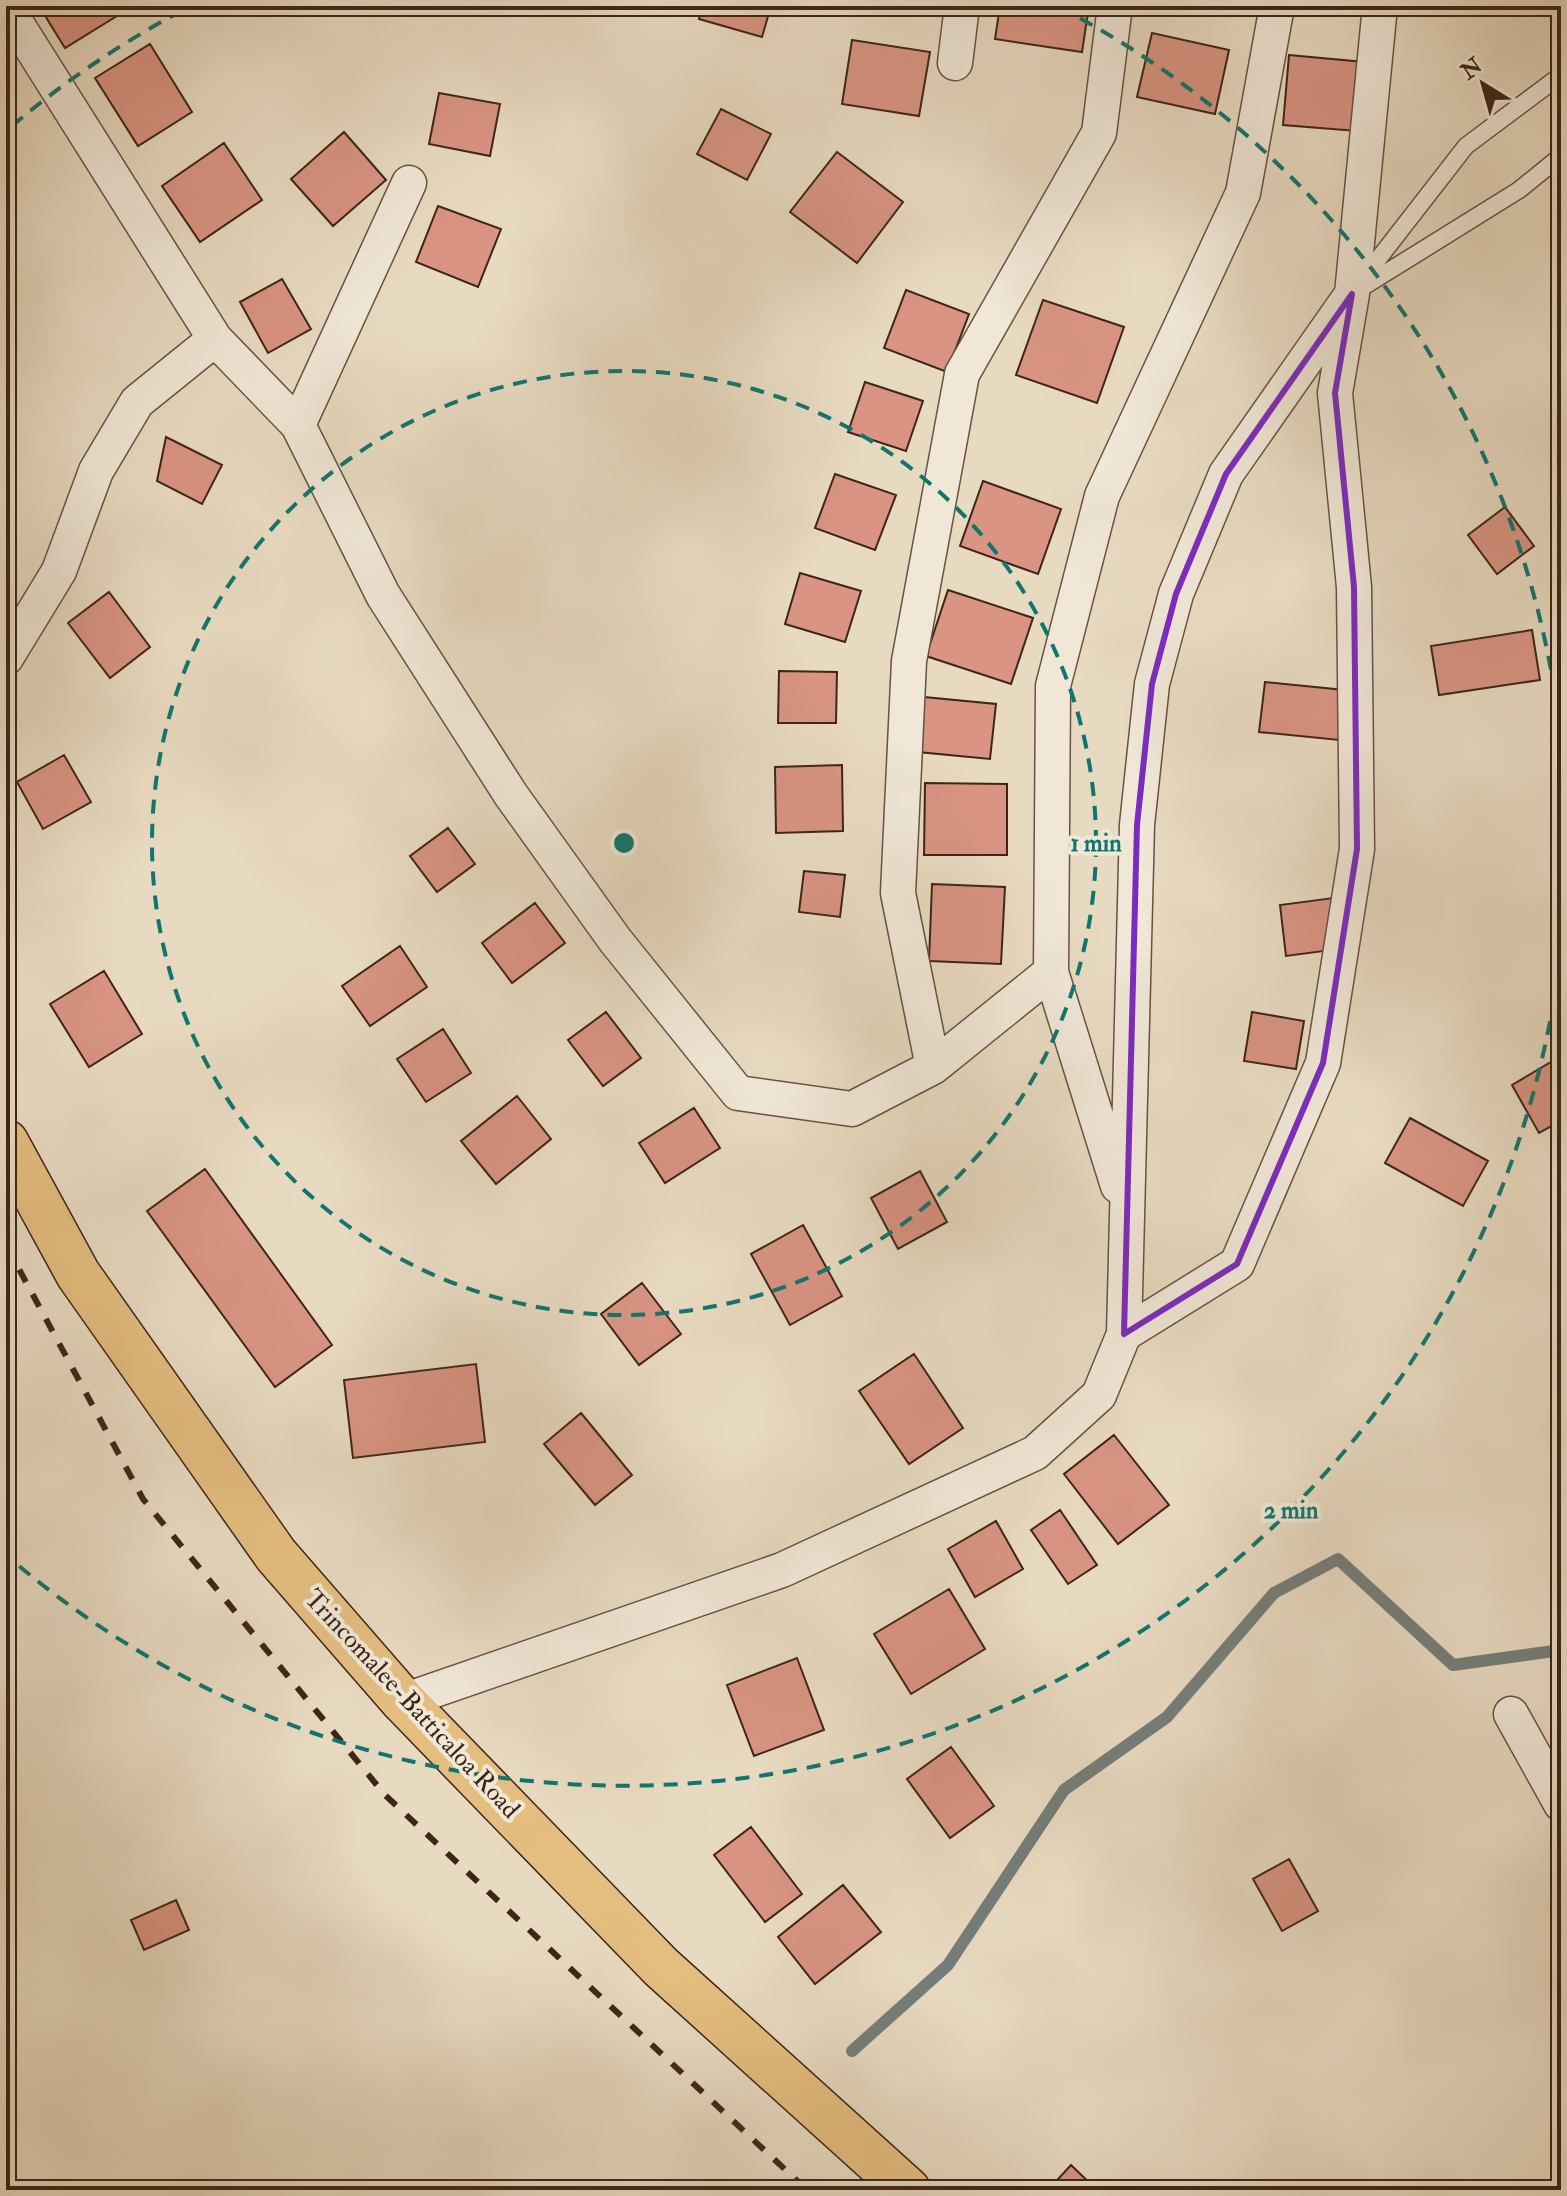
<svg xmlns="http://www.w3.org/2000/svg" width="1567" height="2196" font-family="'IM FELL Double Pica',serif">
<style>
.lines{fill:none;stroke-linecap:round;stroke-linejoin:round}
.stream{stroke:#747e79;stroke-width:12}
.building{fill:#d99483;stroke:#3e2518;stroke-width:2}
.lane-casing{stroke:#685242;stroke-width:19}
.street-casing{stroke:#685242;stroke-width:37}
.highway-casing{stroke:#3e2518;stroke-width:47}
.lane{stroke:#f0e7d7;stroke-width:16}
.street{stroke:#f0e7d7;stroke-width:34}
.highway{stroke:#e4bd80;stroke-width:44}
.rail{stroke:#3e2518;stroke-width:6;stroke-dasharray:14 14;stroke-linecap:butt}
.marked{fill:none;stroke:#7b2cbf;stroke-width:6;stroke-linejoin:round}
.ring{fill:none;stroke:#0f766e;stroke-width:4;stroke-dasharray:14 10}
.labels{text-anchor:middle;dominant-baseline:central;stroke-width:8;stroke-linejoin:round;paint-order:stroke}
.street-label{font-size:26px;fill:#3e2518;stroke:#f0e7d7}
.centre{fill:#0f766e;stroke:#f0e7d7;stroke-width:4}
.ring-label{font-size:24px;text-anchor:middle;font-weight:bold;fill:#0f766e;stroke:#f0e7d7;stroke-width:8;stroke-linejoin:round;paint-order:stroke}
</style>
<rect width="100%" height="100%" fill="#e8dac1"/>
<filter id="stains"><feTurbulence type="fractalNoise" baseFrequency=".0025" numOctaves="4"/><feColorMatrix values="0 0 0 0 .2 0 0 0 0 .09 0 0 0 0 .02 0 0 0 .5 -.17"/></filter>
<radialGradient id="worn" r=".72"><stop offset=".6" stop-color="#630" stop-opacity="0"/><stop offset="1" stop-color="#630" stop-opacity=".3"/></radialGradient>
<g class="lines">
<!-- stream -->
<path class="stream" d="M 852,2051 L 948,1965 L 1064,1790 L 1167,1717 L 1274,1593 L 1338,1559 L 1453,1665 L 1561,1650"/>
</g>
<!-- building -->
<path class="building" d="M 39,6 L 133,6 L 65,48 Z
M 703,6 L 771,6 L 762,37 L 699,19 Z
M 851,6 L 931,6 L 929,16 Z
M 1000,6 L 1089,6 L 1082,52 L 995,39 Z
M 1152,33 L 1229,50 L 1215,114 L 1137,97 Z
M 852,40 L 930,52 L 919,116 L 842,104 Z
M 150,44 L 192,112 L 138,146 L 95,78 Z
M 1289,55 L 1364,62 L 1357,131 L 1283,125 Z
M 439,93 L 500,104 L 490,156 L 429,144 Z
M 721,109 L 771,134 L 747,180 L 697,154 Z
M 344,132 L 386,180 L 333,226 L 291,179 Z
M 224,143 L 262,200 L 200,242 L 162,186 Z
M 837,152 L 903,202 L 857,263 L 790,212 Z
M 438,206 L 501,229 L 478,287 L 416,262 Z
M 282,279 L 311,329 L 268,353 L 240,302 Z
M 906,290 L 969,314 L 947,372 L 884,348 Z
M 1043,300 L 1124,327 L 1097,403 L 1016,375 Z
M 865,382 L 923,401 L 906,451 L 848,432 Z
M 166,437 L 222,465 L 202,504 L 157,481 Z
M 835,474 L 896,495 L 875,550 L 815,528 Z
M 983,481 L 1061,509 L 1038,574 L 960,546 Z
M 1505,507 L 1534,546 L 1497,574 L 1468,535 Z
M 800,573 L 861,591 L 845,642 L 785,624 Z
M 948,590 L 1033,618 L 1011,684 L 926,656 Z
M 109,592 L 150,647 L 110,678 L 68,623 Z
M 1532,630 L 1540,680 L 1439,695 L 1431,646 Z
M 779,671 L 837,672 L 836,723 L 778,723 Z
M 1265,682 L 1364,692 L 1359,742 L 1259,732 Z
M 924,697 L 996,704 L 990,759 L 918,752 Z
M 64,755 L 91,802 L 43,829 L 17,782 Z
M 842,765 L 843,831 L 776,833 L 775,767 Z
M 925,783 L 1007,784 L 1007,855 L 924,855 Z
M 448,828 L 475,864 L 437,892 L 410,856 Z
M 804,871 L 845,875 L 840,917 L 799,912 Z
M 932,884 L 1005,887 L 1001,964 L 929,961 Z
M 1341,897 L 1347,948 L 1286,956 L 1280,905 Z
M 535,903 L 565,943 L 512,983 L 482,943 Z
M 400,946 L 427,987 L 370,1026 L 342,986 Z
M 104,971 L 142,1034 L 89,1067 L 50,1004 Z
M 606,1012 L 641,1058 L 603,1086 L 568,1040 Z
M 1252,1012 L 1304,1021 L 1296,1069 L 1244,1061 Z
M 443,1029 L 471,1073 L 426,1102 L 397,1059 Z
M 1561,1056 L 1561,1121 L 1539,1133 L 1512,1085 Z
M 517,1096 L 551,1139 L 496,1184 L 461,1141 Z
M 694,1108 L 720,1148 L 665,1183 L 639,1143 Z
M 1410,1118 L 1488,1161 L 1463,1206 L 1385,1163 Z
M 205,1169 L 332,1345 L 275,1387 L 147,1211 Z
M 920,1171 L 947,1222 L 898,1249 L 871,1198 Z
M 803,1225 L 842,1296 L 790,1325 L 751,1254 Z
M 642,1283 L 681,1334 L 639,1365 L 601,1314 Z
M 914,1354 L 963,1428 L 909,1464 L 859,1391 Z
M 476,1364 L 485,1442 L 353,1458 L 344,1380 Z
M 581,1413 L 632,1475 L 595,1505 L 544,1444 Z
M 1114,1435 L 1169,1505 L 1118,1544 L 1064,1474 Z
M 1060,1510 L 1097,1565 L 1068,1584 L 1031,1530 Z
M 996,1521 L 1023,1569 L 975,1597 L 948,1549 Z
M 949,1589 L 985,1649 L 911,1694 L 874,1634 Z
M 797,1658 L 824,1730 L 754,1756 L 727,1685 Z
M 951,1747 L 994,1806 L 950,1838 L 907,1779 Z
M 751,1827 L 802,1894 L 765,1922 L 714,1855 Z
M 1289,1859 L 1318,1911 L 1282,1931 L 1253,1879 Z
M 843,1885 L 881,1932 L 815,1984 L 778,1937 Z
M 176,1900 L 189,1930 L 144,1950 L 131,1920 Z
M 1071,2165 L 1097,2190 L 1048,2190 Z"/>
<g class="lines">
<!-- lane casing -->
<g class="lane-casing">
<path id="lane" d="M 1358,285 L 1466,146 L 1561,75
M 1363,287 L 1519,190 L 1561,156"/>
</g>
<!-- street casing -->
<g class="street-casing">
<path id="street" d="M 13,18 L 215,339 L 298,425 L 383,595 L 511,795 L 615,940 L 738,1093 L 852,1109 L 933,1067 L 1051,972
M 955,63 L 962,6
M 298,425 L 409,183
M 6,658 L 59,571 L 96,471 L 137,402 L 215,339
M 933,1067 L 898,893 L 909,661 L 962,374 L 1099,133 L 1115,6
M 1118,1186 L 1051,972 L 1053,686 L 1102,496 L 1243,193 L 1277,6
M 1124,1334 L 1237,1264 L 1323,1063 L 1357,849 L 1354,587 L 1335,393 L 1352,294 L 1380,6
M 403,1701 L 782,1570 L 1035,1453 L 1099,1395 L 1124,1334 L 1137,825 L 1152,684 L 1176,594 L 1226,474 L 1352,294
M 1511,1714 L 1561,1804"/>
</g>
<!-- highway casing -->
<g class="highway-casing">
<path id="highway" d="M 6,1142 L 78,1274 L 276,1555 L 403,1701 L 661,1967 L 908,2190"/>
</g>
<!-- lane -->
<use href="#lane" class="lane"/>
<!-- street -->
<use href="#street" class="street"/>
<!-- highway -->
<use href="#highway" class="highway"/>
<!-- rail -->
<path class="rail" d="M 6,1245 L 143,1499 L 385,1795 L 807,2190"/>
</g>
<!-- marked area -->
<path class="marked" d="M 1352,294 L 1335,393 L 1354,587 L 1357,849 L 1323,1063 L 1237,1264 L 1124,1334 L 1137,825 L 1152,684 L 1176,594 L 1226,474 Z"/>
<!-- distance rings -->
<g class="ring">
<circle cx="624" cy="843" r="472"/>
<path d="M1561 950A943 943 0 0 1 12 1560M12 126A943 943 0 0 1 189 7M1059 7A943 943 0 0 1 1561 736"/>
</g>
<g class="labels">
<!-- street labels -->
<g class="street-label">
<text transform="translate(412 1704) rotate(47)">Trincomalee-Batticaloa Road</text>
</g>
</g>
<circle cx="624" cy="843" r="12" class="centre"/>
<g class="ring-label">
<text x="1096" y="851">1 min</text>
<text x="1291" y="1518">2 min</text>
</g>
<!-- margin -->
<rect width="1567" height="2196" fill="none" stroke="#e8dac1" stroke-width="32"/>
<rect x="8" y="8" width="1551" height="2180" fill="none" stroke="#3e2518" stroke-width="4"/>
<rect x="16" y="16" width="1535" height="2164" fill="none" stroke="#3e2518" stroke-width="2"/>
<!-- north arrow -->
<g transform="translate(1483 84) rotate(323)" stroke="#f0e7d7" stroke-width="6" paint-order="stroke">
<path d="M0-6L14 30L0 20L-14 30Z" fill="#3e2518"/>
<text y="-12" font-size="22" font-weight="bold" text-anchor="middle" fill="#3e2518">N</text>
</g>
<rect width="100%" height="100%" filter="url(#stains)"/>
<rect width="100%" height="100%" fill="url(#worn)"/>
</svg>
